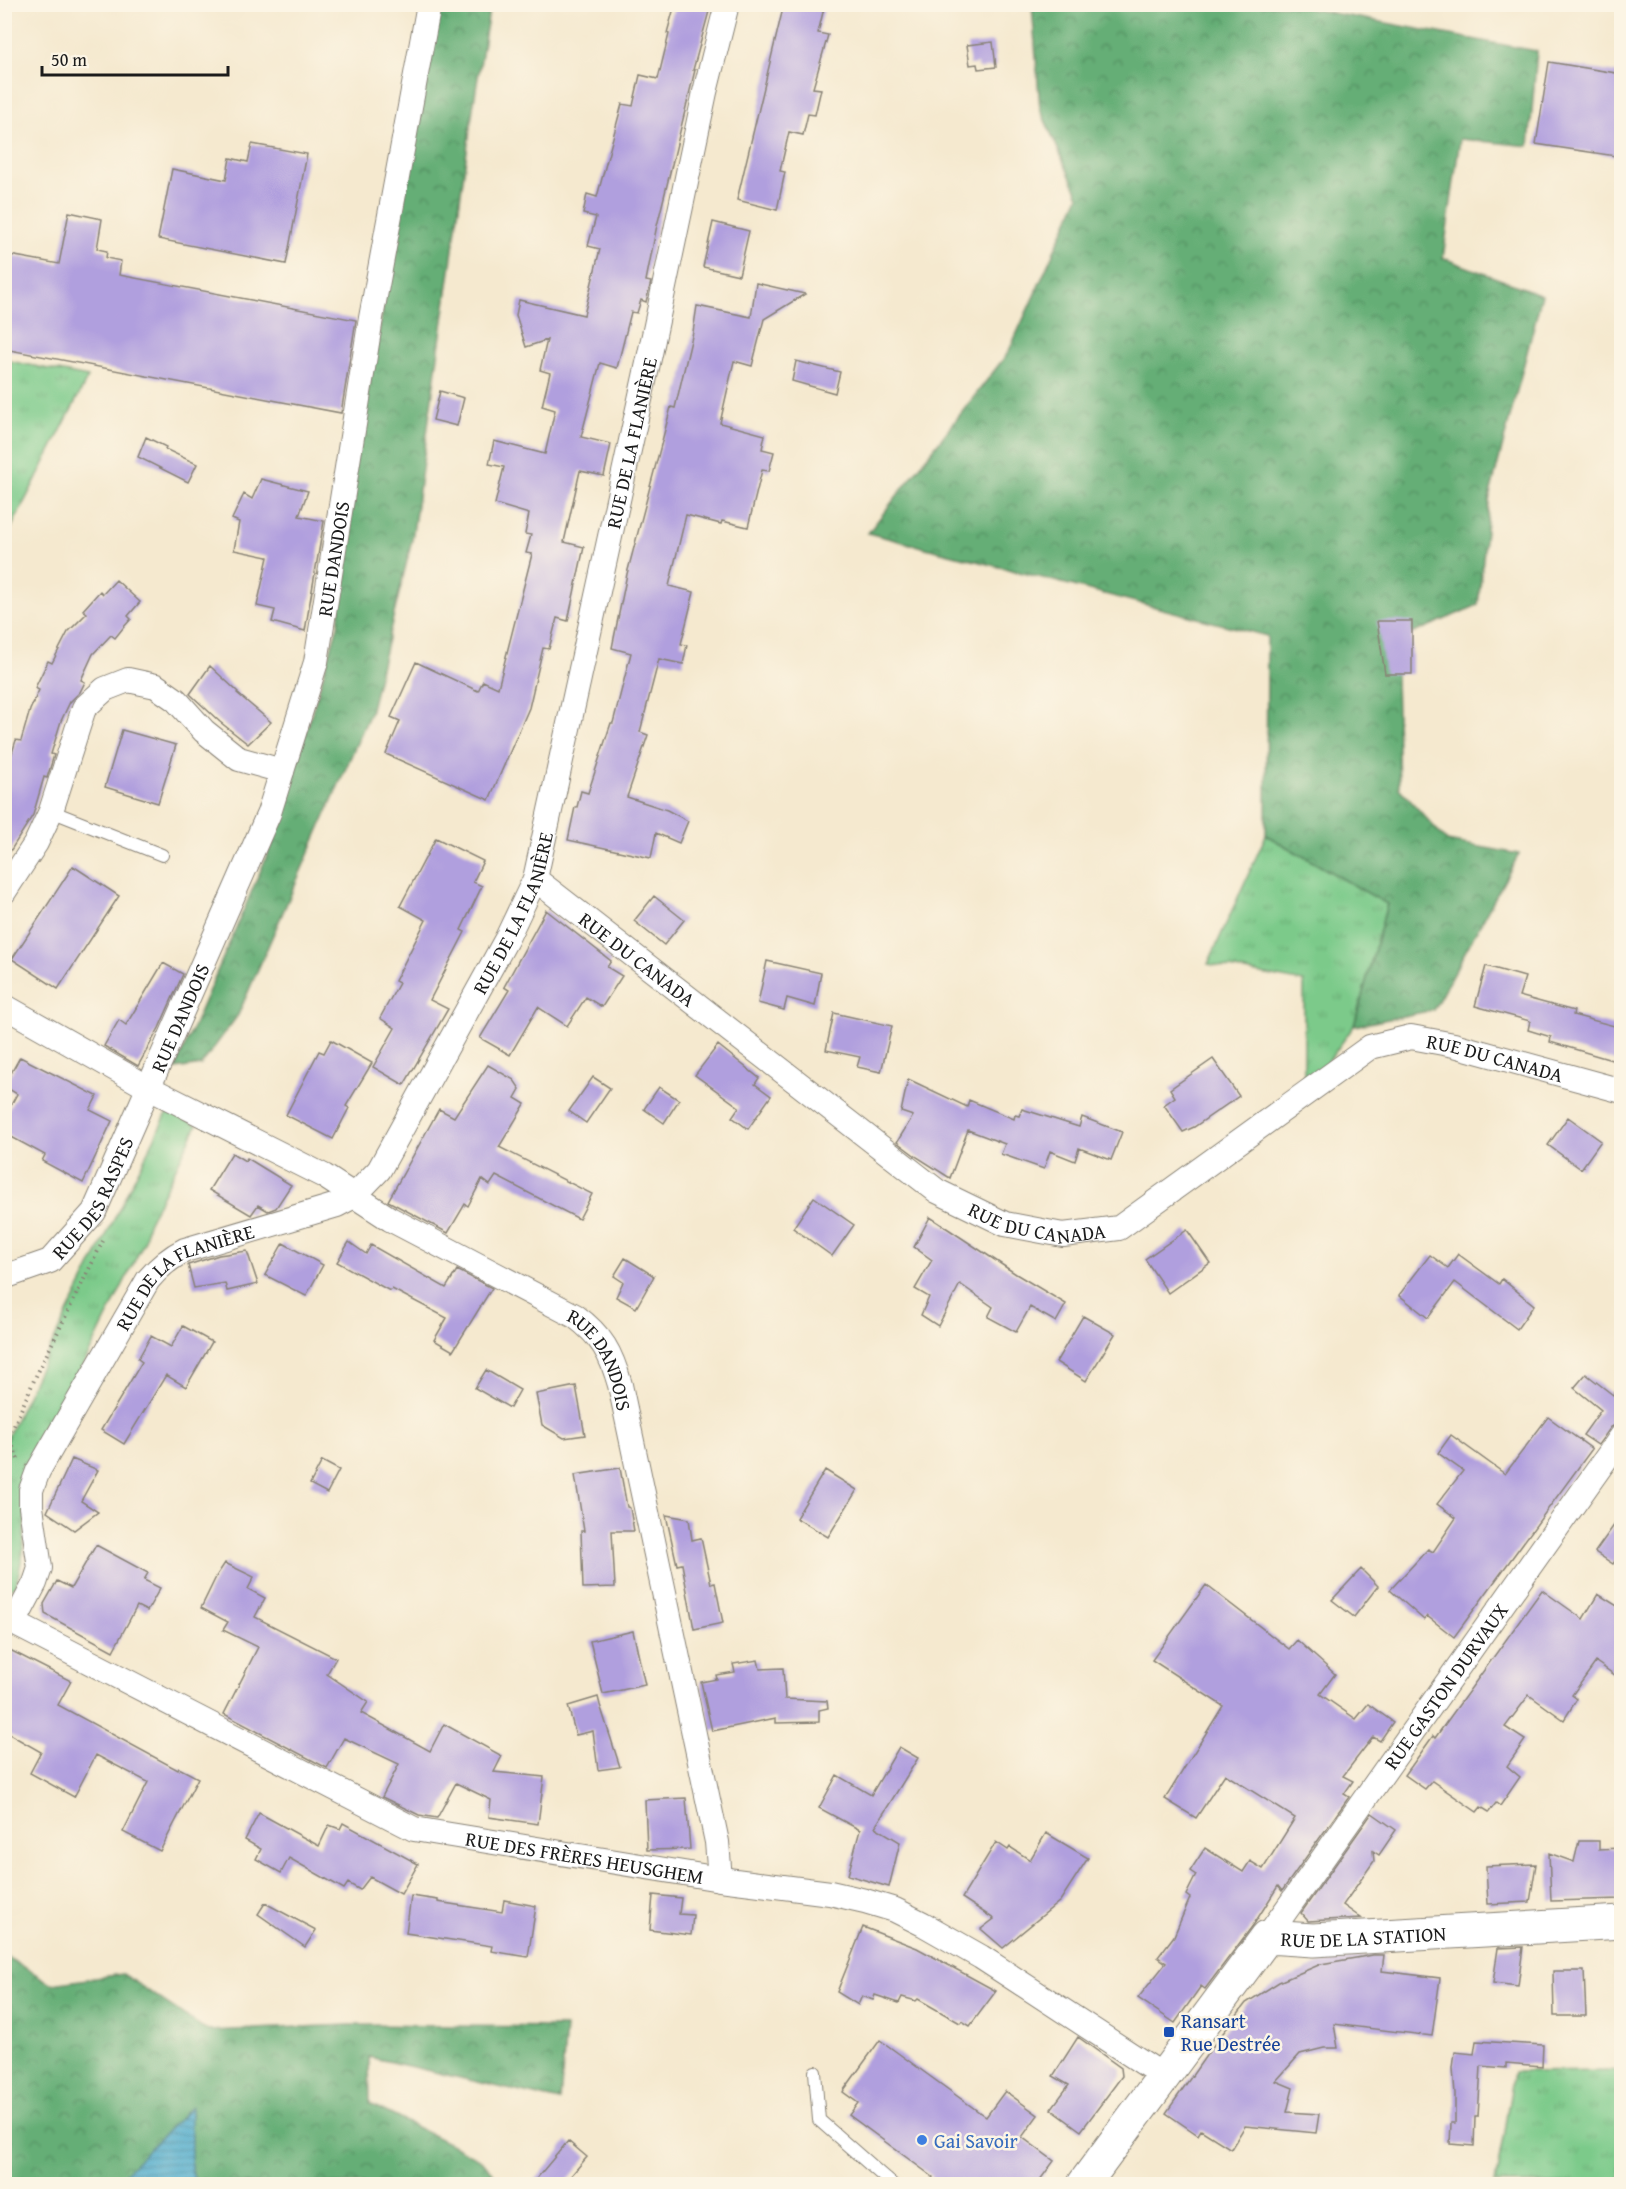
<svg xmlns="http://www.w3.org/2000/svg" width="1626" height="2189" font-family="'Gentium Book Plus',serif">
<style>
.grass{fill:url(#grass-tufts);stroke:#4c7353;stroke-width:1.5}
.forest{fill:url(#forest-crowns);stroke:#406549;stroke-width:1.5}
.water{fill:url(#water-rules);stroke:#356474;stroke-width:1.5}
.building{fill:#b09fde}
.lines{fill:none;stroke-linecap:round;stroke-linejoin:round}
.lane-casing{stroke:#888276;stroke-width:14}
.street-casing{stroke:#888276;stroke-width:26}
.secondary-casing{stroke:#888276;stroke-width:35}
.path{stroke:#888276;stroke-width:4;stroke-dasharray:1.5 4.5;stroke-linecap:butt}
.lane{stroke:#fff;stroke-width:12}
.street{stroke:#fff;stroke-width:24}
.secondary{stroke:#fff;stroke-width:33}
.transit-dot{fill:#1a4fb4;stroke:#fcf5e5;stroke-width:2}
.shop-dot{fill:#3f7fe0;stroke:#fcf5e5;stroke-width:2}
.labels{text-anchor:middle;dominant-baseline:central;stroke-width:5;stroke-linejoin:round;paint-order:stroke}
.street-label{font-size:20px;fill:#1c1c1c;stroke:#fcf5e5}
.transit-label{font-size:20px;fill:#164399;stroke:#fcf5e5;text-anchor:start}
.shop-label{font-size:20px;fill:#366cbe;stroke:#fcf5e5;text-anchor:start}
</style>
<defs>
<pattern id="grass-tufts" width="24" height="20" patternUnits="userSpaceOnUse" patternTransform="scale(1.5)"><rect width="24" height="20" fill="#7cca8a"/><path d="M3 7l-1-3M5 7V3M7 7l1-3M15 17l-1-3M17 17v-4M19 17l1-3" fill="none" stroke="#6bad76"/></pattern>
<pattern id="forest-crowns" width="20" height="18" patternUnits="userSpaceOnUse" patternTransform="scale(1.5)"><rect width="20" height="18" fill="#65ae76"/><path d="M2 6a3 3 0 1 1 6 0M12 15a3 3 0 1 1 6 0" fill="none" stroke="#528d60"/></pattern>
<pattern id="water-rules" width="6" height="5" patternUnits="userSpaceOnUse" patternTransform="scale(1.5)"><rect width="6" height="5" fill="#4eaccd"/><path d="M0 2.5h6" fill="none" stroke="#408ba6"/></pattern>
</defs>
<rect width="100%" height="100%" fill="#fcf5e5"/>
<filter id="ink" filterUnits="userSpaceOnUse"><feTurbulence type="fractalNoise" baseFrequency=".0167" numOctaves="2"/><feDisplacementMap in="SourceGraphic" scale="12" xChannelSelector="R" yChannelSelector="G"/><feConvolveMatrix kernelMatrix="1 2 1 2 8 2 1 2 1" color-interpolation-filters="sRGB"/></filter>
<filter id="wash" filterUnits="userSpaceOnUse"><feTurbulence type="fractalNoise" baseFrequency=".008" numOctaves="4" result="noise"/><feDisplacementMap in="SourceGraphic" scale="24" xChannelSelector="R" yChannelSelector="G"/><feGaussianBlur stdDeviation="1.35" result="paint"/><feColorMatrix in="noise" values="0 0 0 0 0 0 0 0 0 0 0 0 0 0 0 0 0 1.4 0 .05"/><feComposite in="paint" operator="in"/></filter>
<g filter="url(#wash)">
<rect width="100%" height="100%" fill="#f5e9cf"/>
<!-- grass -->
<path class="grass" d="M 5,360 L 88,377 L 5,540 L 4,360 Z
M 1266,835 L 1387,904 L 1354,1026 L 1304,1095 L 1304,982 L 1208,964 Z
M 168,1111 L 197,1125 L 147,1226 L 145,1240 L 27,1479 L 23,1553 L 16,1586 L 5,1590 L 4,1445 L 35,1378 Z
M 1621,2071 L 1621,2184 L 1495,2184 L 1514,2072 Z"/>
<!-- forest -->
<path class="forest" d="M 439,5 L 490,5 L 473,108 L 412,540 L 370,713 L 238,1015 L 201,1065 L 175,1069 L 272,844 L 338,626 L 354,466 Z
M 1032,5 L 1290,5 L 1537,51 L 1529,146 L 1460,139 L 1443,258 L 1542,295 L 1490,494 L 1478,605 L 1395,641 L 1399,788 L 1447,841 L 1519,854 L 1433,1010 L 1354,1026 L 1387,904 L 1266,835 L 1267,636 L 868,533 L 1008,353 L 1079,196 L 1040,109 Z
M 4,1955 L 52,1984 L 123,1974 L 208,2031 L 349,2025 L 566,2027 L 560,2101 L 369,2057 L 370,2104 L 482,2160 L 502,2184 L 5,2184 Z"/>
<!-- water -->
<path class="water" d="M 191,2107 L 191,2171 L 197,2184 L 114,2184 Z"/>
<g id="blocks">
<!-- building -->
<path class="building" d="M 675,4 L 711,4 L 693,70 L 695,70 L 656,230 L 646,281 L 651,282 L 646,302 L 641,300 L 637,313 L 631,312 L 617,368 L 600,363 L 581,437 L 611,444 L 604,476 L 580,471 L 564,542 L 584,547 L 568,621 L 557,618 L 549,649 L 543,648 L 529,708 L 489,800 L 386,754 L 400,721 L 391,717 L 416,662 L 478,691 L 483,681 L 498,688 L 532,554 L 526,553 L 531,535 L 525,534 L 529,514 L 495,504 L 504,467 L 489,464 L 494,441 L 545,454 L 555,410 L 542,406 L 550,373 L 540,370 L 547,340 L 526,347 L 516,315 L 519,300 L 584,315 L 600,249 L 588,246 L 596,217 L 583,214 L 587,194 L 597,197 L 622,104 L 633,106 L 640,75 L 658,79 L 669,34 L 667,33 Z
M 784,4 L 810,4 L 824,8 L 818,33 L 828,35 L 813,88 L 821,89 L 815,115 L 808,114 L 803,135 L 789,132 L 780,171 L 785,172 L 777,210 L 737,200 Z
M 993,42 L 996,67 L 978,69 L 977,64 L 970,65 L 967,45 Z
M 1549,62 L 1622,74 L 1622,157 L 1536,144 Z
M 252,144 L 307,154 L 286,264 L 158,239 L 172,169 L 226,180 L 230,158 L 248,162 Z
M 69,212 L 102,219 L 97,249 L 107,251 L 106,258 L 121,261 L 119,275 L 356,320 L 341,413 L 4,349 L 4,254 L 59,264 Z
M 713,222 L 749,231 L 739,275 L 703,267 Z
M 756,283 L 805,294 L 764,319 L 752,366 L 734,361 L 720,423 L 765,435 L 762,449 L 774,452 L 769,471 L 762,470 L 748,527 L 722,521 L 721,524 L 686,515 L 669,586 L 694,592 L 681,644 L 687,645 L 683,664 L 659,659 L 640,732 L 648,735 L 627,797 L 667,810 L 688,821 L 679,843 L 656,833 L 651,858 L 568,840 L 575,807 L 577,807 L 581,791 L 588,793 L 611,723 L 613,723 L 631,653 L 612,648 L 627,574 L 671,407 L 675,408 L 693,332 L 697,306 L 751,317 Z
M 796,361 L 840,372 L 835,393 L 792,381 Z
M 440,391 L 464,398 L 457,426 L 433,420 Z
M 146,437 L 166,447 L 165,449 L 197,464 L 188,482 L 138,457 Z
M 261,479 L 308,491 L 299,516 L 324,521 L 305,631 L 272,622 L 275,610 L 257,606 L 268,557 L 234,550 L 239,522 L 232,519 L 244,494 L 252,499 Z
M 116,580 L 140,602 L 128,616 L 131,619 L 123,628 L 115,638 L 111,635 L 93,654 L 81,680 L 85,682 L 80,692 L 70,702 L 61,721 L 51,754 L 54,755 L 47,778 L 44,777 L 33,815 L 4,861 L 4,779 L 16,740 L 21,741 L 30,710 L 39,690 L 35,688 L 48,661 L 52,663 L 68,632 L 87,613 L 83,610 L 100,591 L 103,594 Z
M 1377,621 L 1412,621 L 1412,674 L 1385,674 Z
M 210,666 L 238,692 L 237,693 L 271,722 L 248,744 L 220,722 L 190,694 Z
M 122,730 L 176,745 L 158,803 L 105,787 Z
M 436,838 L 483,861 L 473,882 L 482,886 L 461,930 L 465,932 L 430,1000 L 448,1009 L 404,1085 L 373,1067 L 395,1028 L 380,1018 L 399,983 L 395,981 L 426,920 L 400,906 Z
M 73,866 L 119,896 L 58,989 L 12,959 Z
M 654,896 L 684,920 L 664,945 L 634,921 Z
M 546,910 L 611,961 L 607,967 L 622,976 L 602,1007 L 586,997 L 567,1026 L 538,1007 L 510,1055 L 480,1038 L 509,990 L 504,987 Z
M 767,961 L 821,973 L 815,1006 L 787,998 L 784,1010 L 758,1003 Z
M 163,963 L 183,974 L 159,1028 L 138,1066 L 104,1046 L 119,1020 L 126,1025 Z
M 1486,966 L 1525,977 L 1519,996 L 1574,1011 L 1573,1015 L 1622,1028 L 1622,1063 L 1550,1042 L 1551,1037 L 1528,1030 L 1530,1021 L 1475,1006 Z
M 834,1013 L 892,1026 L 881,1072 L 857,1067 L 860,1057 L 826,1050 Z
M 331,1040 L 372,1063 L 346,1106 L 349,1108 L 333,1139 L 286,1115 L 319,1051 L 324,1053 Z
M 718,1045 L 759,1078 L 755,1084 L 771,1096 L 748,1129 L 732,1117 L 739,1107 L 695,1075 Z
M 20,1057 L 97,1096 L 90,1110 L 112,1121 L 83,1183 L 42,1161 L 45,1155 L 4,1133 L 4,1118 L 17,1094 L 4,1086 Z
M 1213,1059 L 1239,1096 L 1194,1127 L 1183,1132 L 1164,1105 L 1175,1097 L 1170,1089 Z
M 488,1065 L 514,1080 L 520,1089 L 515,1098 L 525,1104 L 499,1147 L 592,1194 L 579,1219 L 496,1176 L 490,1185 L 482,1179 L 468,1206 L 465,1204 L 448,1233 L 388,1201 L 439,1109 L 454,1117 Z
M 593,1077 L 610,1088 L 586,1123 L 569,1111 Z
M 908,1079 L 967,1107 L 969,1100 L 1014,1119 L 1015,1115 L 1019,1116 L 1022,1109 L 1079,1127 L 1082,1117 L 1122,1132 L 1111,1160 L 1079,1148 L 1075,1161 L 1050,1151 L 1044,1169 L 1001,1154 L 1005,1144 L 968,1130 L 950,1178 L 917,1157 L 897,1142 L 913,1116 L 901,1112 Z
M 659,1087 L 679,1100 L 664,1123 L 644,1109 Z
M 1568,1117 L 1601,1141 L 1581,1169 L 1548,1145 Z
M 232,1153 L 245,1161 L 247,1158 L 291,1185 L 276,1208 L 268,1211 L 258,1205 L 251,1215 L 209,1190 Z
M 814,1197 L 854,1225 L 832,1256 L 793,1228 Z
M 930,1217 L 1016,1274 L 1066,1304 L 1056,1322 L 1030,1307 L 1016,1332 L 988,1317 L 993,1307 L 960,1284 L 938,1326 L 921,1315 L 929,1297 L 915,1289 L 932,1260 L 914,1247 Z
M 1187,1230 L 1210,1263 L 1168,1293 L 1145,1259 Z
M 349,1242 L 366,1254 L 371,1245 L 446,1288 L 457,1270 L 492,1288 L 453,1351 L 434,1340 L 447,1318 L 392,1289 L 390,1291 L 337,1262 Z
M 283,1243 L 323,1265 L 306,1296 L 265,1275 Z
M 247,1251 L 258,1284 L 227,1291 L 225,1283 L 194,1288 L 188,1265 L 219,1255 Z
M 1458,1254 L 1499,1284 L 1502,1279 L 1534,1305 L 1517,1329 L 1455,1282 L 1428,1318 L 1399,1295 L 1430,1255 L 1448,1268 Z
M 625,1258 L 654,1276 L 636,1308 L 616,1297 L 623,1282 L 614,1276 Z
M 1083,1316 L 1115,1334 L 1086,1381 L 1056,1362 Z
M 183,1326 L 212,1342 L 186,1387 L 166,1375 L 124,1444 L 101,1430 L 142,1362 L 138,1359 L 151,1336 L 171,1347 Z
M 486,1370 L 520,1390 L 510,1408 L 475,1388 Z
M 1586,1374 L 1613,1395 L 1622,1383 L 1622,1422 L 1611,1427 L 1598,1445 L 1583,1435 L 1601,1410 L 1574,1388 Z
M 576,1386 L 585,1435 L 564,1438 L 542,1425 L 536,1394 Z
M 1548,1417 L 1592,1449 L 1454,1637 L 1427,1616 L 1424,1620 L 1390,1590 L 1428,1549 L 1433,1552 L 1456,1518 L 1437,1504 L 1463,1471 L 1438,1453 L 1451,1435 L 1505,1474 Z
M 72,1459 L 98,1470 L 81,1501 L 98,1512 L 74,1530 L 47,1512 Z
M 322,1461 L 339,1470 L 327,1493 L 310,1484 Z
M 620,1468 L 627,1507 L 630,1508 L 634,1531 L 612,1531 L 615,1587 L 583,1588 L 581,1531 L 584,1531 L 575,1475 Z
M 825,1470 L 857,1490 L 828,1537 L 796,1518 Z
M 1622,1514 L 1622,1551 L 1613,1564 L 1595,1552 Z
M 666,1515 L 689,1519 L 692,1540 L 701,1538 L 711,1584 L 715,1583 L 723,1623 L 694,1629 L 682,1564 L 677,1565 Z
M 96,1545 L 148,1573 L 144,1580 L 160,1588 L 147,1611 L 137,1606 L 113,1651 L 45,1614 L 44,1604 L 57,1581 L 71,1588 Z
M 225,1563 L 254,1577 L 248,1589 L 265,1598 L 255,1617 L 336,1658 L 327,1674 L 368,1702 L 361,1713 L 430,1751 L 444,1724 L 502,1756 L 494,1772 L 544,1777 L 538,1824 L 489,1817 L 491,1800 L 456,1783 L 437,1818 L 419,1815 L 382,1797 L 399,1764 L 344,1738 L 327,1768 L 224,1714 L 258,1647 L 223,1630 L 228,1622 L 201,1608 L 217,1575 Z
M 1361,1569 L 1378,1586 L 1354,1617 L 1332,1600 Z
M 1206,1585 L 1289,1649 L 1297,1640 L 1335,1674 L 1320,1694 L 1356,1719 L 1368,1704 L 1393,1722 L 1380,1741 L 1373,1737 L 1343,1776 L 1353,1781 L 1344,1794 L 1349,1797 L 1282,1891 L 1278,1886 L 1254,1924 L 1205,1989 L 1201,1986 L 1175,2023 L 1138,1998 L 1166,1963 L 1158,1957 L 1174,1936 L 1190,1898 L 1186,1895 L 1196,1875 L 1190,1871 L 1205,1848 L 1243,1872 L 1250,1861 L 1263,1869 L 1295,1818 L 1225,1774 L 1196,1818 L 1165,1799 L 1223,1706 L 1152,1660 Z
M 1542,1590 L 1583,1619 L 1598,1594 L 1622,1609 L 1622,1680 L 1596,1662 L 1572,1695 L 1577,1699 L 1564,1720 L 1529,1695 L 1505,1727 L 1525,1740 L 1507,1766 L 1520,1777 L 1500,1806 L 1496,1803 L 1489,1812 L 1481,1807 L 1477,1812 L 1432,1781 L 1425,1789 L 1405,1775 L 1433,1736 L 1435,1738 Z
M 633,1631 L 645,1685 L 603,1694 L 590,1641 Z
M 4,1647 L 71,1681 L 58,1705 L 178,1770 L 179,1768 L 198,1778 L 160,1851 L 123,1832 L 148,1782 L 96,1755 L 74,1797 L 30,1773 L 41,1752 L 4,1731 Z
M 758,1660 L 760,1669 L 783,1668 L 785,1699 L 827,1701 L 828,1708 L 819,1710 L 819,1722 L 776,1723 L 776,1718 L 712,1731 L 701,1682 L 717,1679 L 716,1675 L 735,1672 L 733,1664 Z
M 598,1697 L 600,1705 L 620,1767 L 598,1770 L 593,1731 L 576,1735 L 568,1706 Z
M 899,1747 L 918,1758 L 875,1827 L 900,1842 L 889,1887 L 848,1875 L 860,1830 L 819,1808 L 837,1775 L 871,1795 Z
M 686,1798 L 690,1849 L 647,1850 L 645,1800 Z
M 259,1813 L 319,1846 L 329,1825 L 340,1829 L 343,1823 L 418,1864 L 401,1894 L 370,1877 L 360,1890 L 348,1883 L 344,1889 L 289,1858 L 281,1873 L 256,1859 L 261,1849 L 245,1840 Z
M 1372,1813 L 1396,1830 L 1379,1855 L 1373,1851 L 1374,1861 L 1343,1905 L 1361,1918 L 1308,1921 L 1301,1913 Z
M 1046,1833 L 1088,1858 L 1060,1901 L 1003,1948 L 981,1929 L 994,1919 L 962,1898 L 996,1842 L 1008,1850 L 1010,1847 L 1030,1860 Z
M 1579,1841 L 1599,1841 L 1599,1849 L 1622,1848 L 1622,1899 L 1551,1901 L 1549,1853 L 1574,1862 Z
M 1536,1864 L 1530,1902 L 1488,1904 L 1486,1866 Z
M 653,1895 L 681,1898 L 679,1914 L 693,1915 L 691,1935 L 650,1930 Z
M 411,1896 L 438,1900 L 438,1902 L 502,1912 L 504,1900 L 536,1906 L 528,1957 L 491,1951 L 492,1946 L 406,1933 Z
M 265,1903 L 316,1930 L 305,1947 L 258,1914 Z
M 863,1927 L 917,1948 L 996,1991 L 970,2026 L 962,2021 L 960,2023 L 918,1999 L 916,2001 L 902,1997 L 899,2003 L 875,1995 L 873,2000 L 862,1996 L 858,2005 L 837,1992 Z
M 1523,1947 L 1518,1986 L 1493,1983 L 1498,1948 Z
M 1373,1955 L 1384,1955 L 1382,1971 L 1440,1978 L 1432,2036 L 1334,2024 L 1338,2048 L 1324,2048 L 1300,2054 L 1276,2081 L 1293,2088 L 1287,2112 L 1319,2114 L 1316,2133 L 1245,2126 L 1231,2149 L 1201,2130 L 1198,2135 L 1166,2113 L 1210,2050 L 1246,2003 L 1279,1982 L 1321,1964 Z
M 1553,1971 L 1584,1971 L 1586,2016 L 1554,2016 Z
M 1078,2037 L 1121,2068 L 1122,2076 L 1081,2131 L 1051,2109 L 1069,2085 L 1053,2076 Z
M 880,2040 L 986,2117 L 1005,2091 L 1038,2115 L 1022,2137 L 1054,2161 L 1037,2184 L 927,2184 L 933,2177 L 849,2115 L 858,2103 L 843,2092 L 844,2090 Z
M 1476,2041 L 1543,2045 L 1542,2066 L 1506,2063 L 1506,2068 L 1481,2066 L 1478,2117 L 1475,2117 L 1474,2146 L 1450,2144 L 1451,2123 L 1455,2123 L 1455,2094 L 1453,2068 L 1455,2052 L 1474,2054 Z
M 568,2141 L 587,2157 L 564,2184 L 532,2184 Z"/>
</g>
</g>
<g filter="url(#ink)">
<use href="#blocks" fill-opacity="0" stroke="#888276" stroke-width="1.5"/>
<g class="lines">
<!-- lane casing -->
<g class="lane-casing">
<path id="lane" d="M 51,811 L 162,855
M 815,2072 L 819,2120 L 892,2184"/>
</g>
<!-- street casing -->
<g class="street-casing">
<g id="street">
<path id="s1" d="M 535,879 L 937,1191 L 1005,1224 L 1063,1235 L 1119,1228 L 1370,1047 L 1411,1037 L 1454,1045 L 1622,1091"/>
<path d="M 4,892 L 36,843 L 51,811 L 84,708 L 105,689 L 128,680 L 156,686 L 176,700 L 204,731 L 239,759 L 282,771"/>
<path id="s2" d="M 4,1006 L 149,1088 L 324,1176 L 390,1219 L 575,1316 C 602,1336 611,1353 620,1385 L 717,1842 L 720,1879"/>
<path id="s3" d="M 4,1277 L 50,1261 L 94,1212 L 269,813 L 316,662 L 371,318 L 429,4"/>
<path id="s4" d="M 4,1618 L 414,1829 L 720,1879 L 830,1893 L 865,1901 L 895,1910 L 923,1924 L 981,1957 L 1165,2077"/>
<path id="s5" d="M 14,1623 L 35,1583 L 40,1568 L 31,1507 L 31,1490 L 38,1471 L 148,1280 C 159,1267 169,1258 185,1250 L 337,1205 L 354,1196 L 379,1170 L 506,940 L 535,879 L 650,354 L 705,92 L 727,4"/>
<path id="s6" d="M 1267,1937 L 1622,1436"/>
</g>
</g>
<!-- secondary casing -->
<g class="secondary-casing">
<g id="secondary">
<path id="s7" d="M 1084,2184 L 1267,1937 L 1313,1940 L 1622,1922"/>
</g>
</g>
<!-- path -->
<path class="path" d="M 18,1459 L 9,1437 L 35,1378 L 103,1241"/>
<!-- lane -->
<use href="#lane" class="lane"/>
<!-- street -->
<use href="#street" class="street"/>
<!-- secondary -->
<use href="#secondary" class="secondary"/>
</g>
</g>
<!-- markers -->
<rect class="transit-dot" x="1163" y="2026" width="12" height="12" rx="3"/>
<circle class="shop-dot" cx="922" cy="2140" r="6"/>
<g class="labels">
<!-- street labels -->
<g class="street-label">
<text stroke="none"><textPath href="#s5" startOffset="1419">RUE DE LA FLANIÈRE</textPath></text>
<text stroke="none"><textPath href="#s3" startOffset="813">RUE DANDOIS</textPath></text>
<text stroke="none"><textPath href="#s5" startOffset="933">RUE DE LA FLANIÈRE</textPath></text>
<text stroke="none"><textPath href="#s1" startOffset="130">RUE DU CANADA</textPath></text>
<text stroke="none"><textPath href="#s3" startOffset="327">RUE DANDOIS</textPath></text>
<text stroke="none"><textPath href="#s1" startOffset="1138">RUE DU CANADA</textPath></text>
<text stroke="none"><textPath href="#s3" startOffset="126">RUE DES RASPES</textPath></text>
<text stroke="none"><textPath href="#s1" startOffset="616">RUE DU CANADA</textPath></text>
<text stroke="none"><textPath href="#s5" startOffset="412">RUE DE LA FLANIÈRE</textPath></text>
<text stroke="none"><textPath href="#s2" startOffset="702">RUE DANDOIS</textPath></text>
<text stroke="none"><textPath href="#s6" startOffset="308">RUE GASTON DURVAUX</textPath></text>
<text stroke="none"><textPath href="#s4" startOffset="634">RUE DES FRÈRES HEUSGHEM</textPath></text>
<text stroke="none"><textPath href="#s7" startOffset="404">RUE DE LA STATION</textPath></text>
</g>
<!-- transit labels -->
<g class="transit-label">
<text x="1181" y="2020">Ransart<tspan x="1181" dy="23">Rue Destrée</tspan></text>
</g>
<!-- shop labels -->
<g class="shop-label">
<text x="934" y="2140">Gai Savoir</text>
</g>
</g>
<!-- margin -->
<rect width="1626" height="2189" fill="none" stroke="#fcf5e5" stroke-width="24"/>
<!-- scale -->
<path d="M42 66v9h186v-9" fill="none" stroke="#1c1c1c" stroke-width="3"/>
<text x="51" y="66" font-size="18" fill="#1c1c1c" stroke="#fcf5e5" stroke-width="4.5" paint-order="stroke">50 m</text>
</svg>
